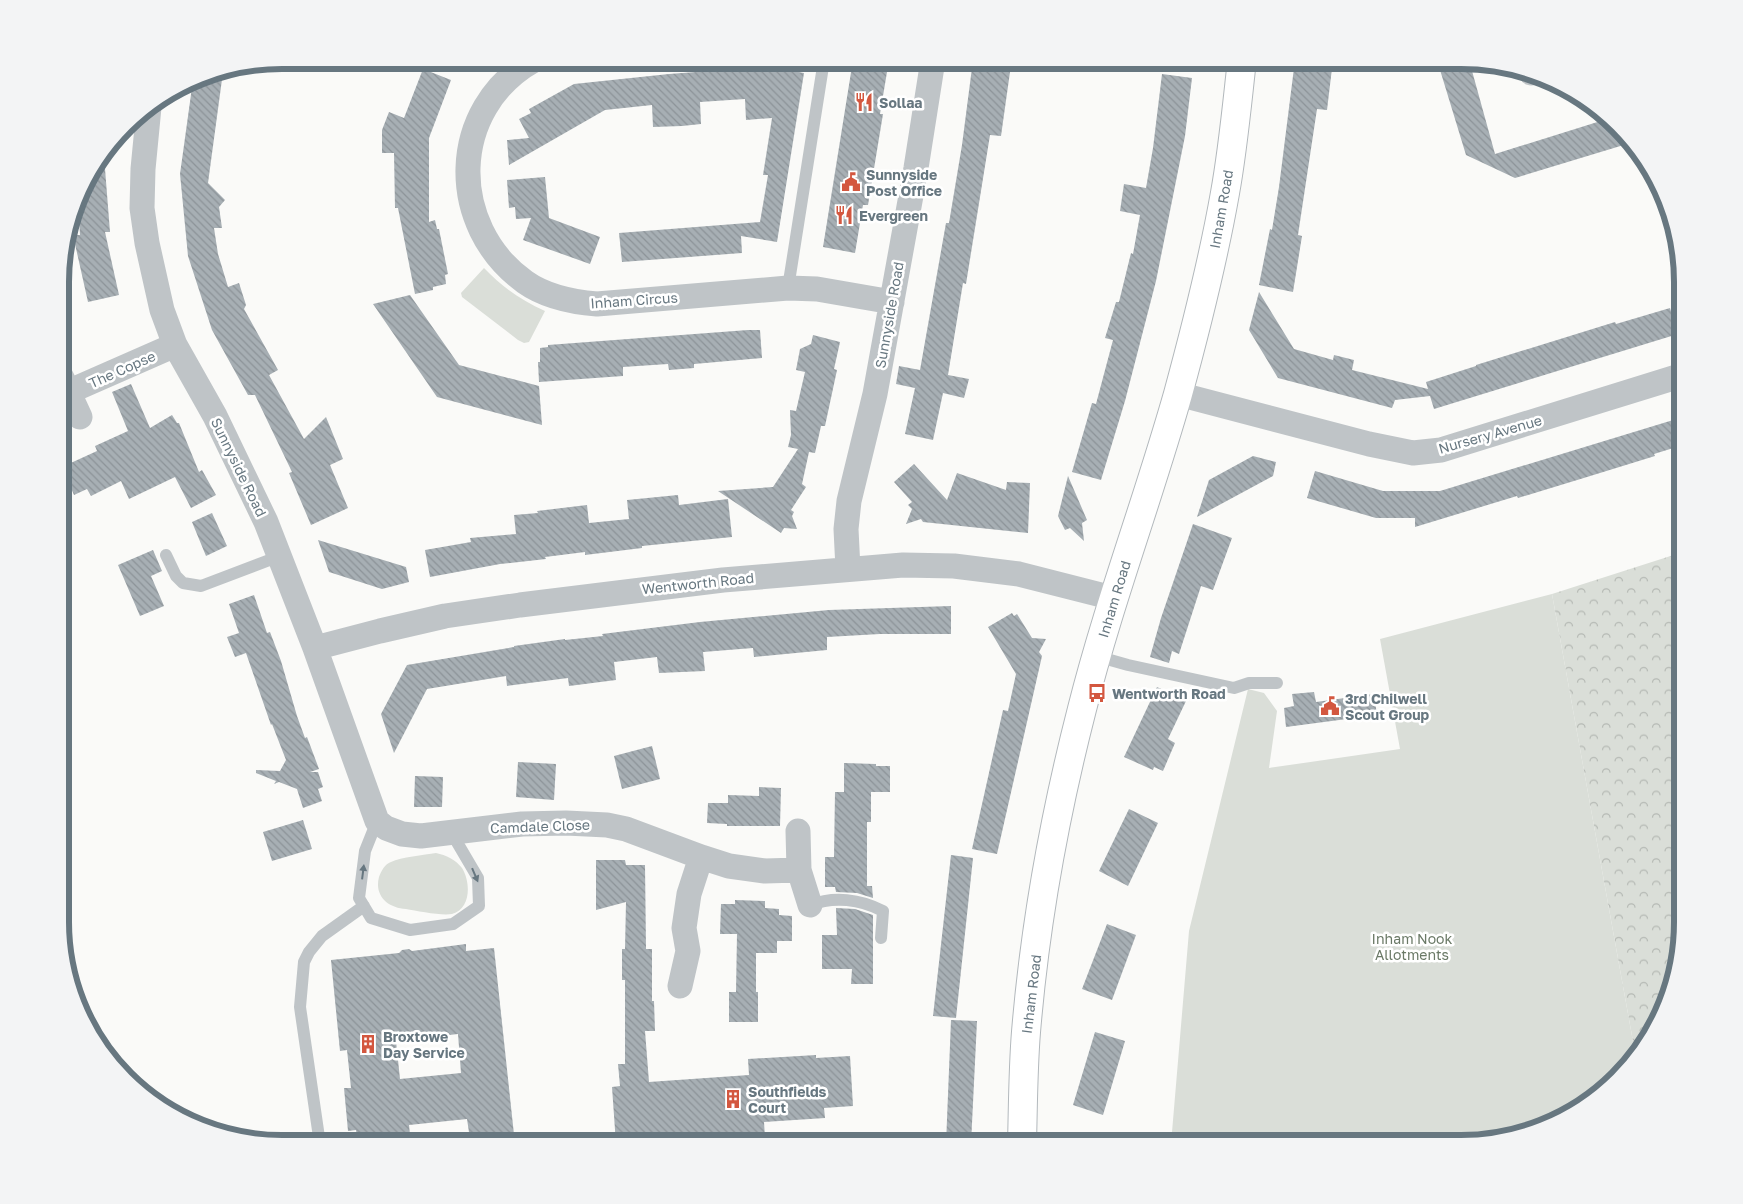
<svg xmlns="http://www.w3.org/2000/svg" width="1743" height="1204" font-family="'Golos Text',sans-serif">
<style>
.green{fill:#daded8}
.forest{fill:url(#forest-crowns)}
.building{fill:url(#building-back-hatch);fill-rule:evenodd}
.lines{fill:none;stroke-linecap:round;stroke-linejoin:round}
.secondary-casing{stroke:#b2b8bc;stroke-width:30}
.lane{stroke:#bfc4c7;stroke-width:12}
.street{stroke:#bfc4c7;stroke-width:25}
.secondary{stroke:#fff;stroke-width:28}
.oneway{fill:#677780}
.labels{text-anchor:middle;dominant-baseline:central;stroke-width:5;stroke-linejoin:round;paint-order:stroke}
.poi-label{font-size:14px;font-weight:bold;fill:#677780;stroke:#fff;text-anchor:start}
.street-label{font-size:14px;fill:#677780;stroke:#fff}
.park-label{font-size:14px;fill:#6a7966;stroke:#fff}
.rim{fill:none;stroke:#677780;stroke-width:6}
</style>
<defs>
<pattern id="forest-crowns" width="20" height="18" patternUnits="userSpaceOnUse" patternTransform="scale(1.25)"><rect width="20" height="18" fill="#daded8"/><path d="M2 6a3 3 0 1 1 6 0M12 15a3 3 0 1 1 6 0" fill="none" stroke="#b5b9b4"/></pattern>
<pattern id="building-back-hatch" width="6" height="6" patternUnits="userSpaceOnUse" patternTransform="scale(1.25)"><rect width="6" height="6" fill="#a7afb4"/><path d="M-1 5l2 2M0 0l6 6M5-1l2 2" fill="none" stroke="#8c9398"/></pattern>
</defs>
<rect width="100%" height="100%" fill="#fafaf8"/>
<!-- green -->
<path class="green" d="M 484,268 C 502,287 521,300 545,311 L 529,342 L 524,343 L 518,340 L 462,297 L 461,293 Z
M 1552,594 L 1636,1058 L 1559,1121 L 1461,1144 L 1171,1144 L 1189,931 L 1248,689 L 1264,693 L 1277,711 L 1269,768 L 1400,749 L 1380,639 Z
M 436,853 C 446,855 456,860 462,868 C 471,882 471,909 452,914 C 442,916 417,911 406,909 C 388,908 374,896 379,877 C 381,871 385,864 391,862 C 401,857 424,855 436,853 Z"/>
<!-- forest -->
<path class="forest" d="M 1683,552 L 1683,936 L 1671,994 L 1636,1058 L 1552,594 Z"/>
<!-- building -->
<path class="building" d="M 853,60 L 874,60 L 874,63 L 888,66 L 880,114 L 883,114 L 868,205 L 863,205 L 855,253 L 823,247 Z
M 973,60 L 1004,60 L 1003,72 L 1010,72 L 1001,136 L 990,135 L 966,284 L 963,283 L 948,375 L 969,379 L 964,398 L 943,393 L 933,440 L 905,434 L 915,388 L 896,384 L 899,366 L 920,370 L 946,223 L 949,223 L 962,145 Z
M 1295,60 L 1333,60 L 1327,110 L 1317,109 L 1298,235 L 1302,236 L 1293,292 L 1259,285 L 1270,229 L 1272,230 L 1279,187 Z
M 1437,60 L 1469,60 L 1495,154 L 1607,119 L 1627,144 L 1515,178 L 1466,155 Z
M 750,68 L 750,71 L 780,69 L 804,73 L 777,242 L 741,236 L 742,253 L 622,262 L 619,233 L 760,222 L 768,175 L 763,175 L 772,118 L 746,120 L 745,99 L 700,102 L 701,124 L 682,126 L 653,127 L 652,105 L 605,110 L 509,165 L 507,140 L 529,138 L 519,119 L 531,113 L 529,109 L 574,84 L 669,74 Z
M 423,69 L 451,80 L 429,138 L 429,222 L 435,220 L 437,229 L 439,229 L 448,274 L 445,275 L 446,284 L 433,287 L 433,290 L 415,294 L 398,208 L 395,208 L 394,153 L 382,153 L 382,130 L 389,112 L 404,118 Z
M 223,72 L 208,183 L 225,200 L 219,207 L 222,228 L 214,228 L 218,254 L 228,287 L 239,283 L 246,305 L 244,309 L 278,370 L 269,375 L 304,439 L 326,417 L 343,459 L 330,465 L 348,508 L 311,525 L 289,473 L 292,472 L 255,395 L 248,395 L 212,330 L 188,256 L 180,174 L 193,80 L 197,77 Z
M 1162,74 L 1192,78 L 1185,136 L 1156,281 L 1125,401 L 1101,480 L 1072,472 L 1092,403 L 1096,404 L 1113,340 L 1105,338 L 1116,302 L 1119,302 L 1131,253 L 1133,254 L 1140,215 L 1120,211 L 1124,184 L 1146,188 L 1153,148 Z
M 104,156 L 110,232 L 105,232 L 119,295 L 88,302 L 73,235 L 80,235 L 78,202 L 83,184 Z
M 545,177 L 549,218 L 600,237 L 590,264 L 523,240 L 531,218 L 516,219 L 515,207 L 509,208 L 507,180 Z
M 1259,292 L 1294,349 L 1333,360 L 1334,355 L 1354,360 L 1352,370 L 1428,389 L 1426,382 L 1476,366 L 1476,365 L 1615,322 L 1616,324 L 1670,308 L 1678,334 L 1434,409 L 1430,396 L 1395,400 L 1392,408 L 1278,378 L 1249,330 Z
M 410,295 L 459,365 L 539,386 L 542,425 L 437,397 L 373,304 Z
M 748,330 L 760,330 L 762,358 L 694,364 L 694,368 L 669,370 L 668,364 L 623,367 L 623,376 L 539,382 L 538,362 L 540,362 L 540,348 L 548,347 L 548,345 Z
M 813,335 L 840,342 L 834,369 L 837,370 L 825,426 L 821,426 L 815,453 L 809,452 L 802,484 L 806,487 L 791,510 L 794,512 L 792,516 L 797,529 L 784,528 L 781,533 L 718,491 L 773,487 L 798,449 L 788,447 L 791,435 L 790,410 L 796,411 L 805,372 L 796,370 L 800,349 L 811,344 Z
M 131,384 L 150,428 L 172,415 L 177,423 L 179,423 L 199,472 L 202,470 L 216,495 L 191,508 L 175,477 L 129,499 L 121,481 L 91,496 L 87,489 L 74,495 L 62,467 L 97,451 L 95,446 L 128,431 L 112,392 Z
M 1683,417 L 1683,445 L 1654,454 L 1655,456 L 1587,477 L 1518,498 L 1517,496 L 1415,527 L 1415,518 L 1376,518 L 1307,498 L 1315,471 L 1383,491 L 1440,491 Z
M 1253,456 L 1276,462 L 1273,476 L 1197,517 L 1209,480 Z
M 914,464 L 947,500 L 957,473 L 1006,490 L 1007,482 L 1030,483 L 1028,533 L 923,522 L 921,519 L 906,524 L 912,509 L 908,505 L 912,502 L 894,482 Z
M 1068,476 L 1087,520 L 1082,523 L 1084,541 L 1070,528 L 1065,530 L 1058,516 Z
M 678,495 L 679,505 L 728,499 L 732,537 L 642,546 L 642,548 L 585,555 L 585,552 L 545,557 L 546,559 L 500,564 L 430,577 L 425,550 L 471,542 L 470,538 L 516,534 L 514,515 L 538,513 L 537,511 L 587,505 L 589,523 L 629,519 L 627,500 Z
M 212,513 L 227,546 L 206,556 L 192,522 Z
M 1193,524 L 1232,538 L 1213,590 L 1201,586 L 1179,654 L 1172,651 L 1169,663 L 1150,657 L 1161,618 Z
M 318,540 L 406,567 L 409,582 L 382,589 L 329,572 Z
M 153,550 L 162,571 L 151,576 L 164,606 L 140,616 L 118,565 Z
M 254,595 L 267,633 L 270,632 L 281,661 L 297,716 L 305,738 L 307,737 L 319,769 L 310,772 L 318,772 L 323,787 L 318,789 L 322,801 L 303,808 L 297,789 L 279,782 L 274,784 L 276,781 L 256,773 L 256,770 L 280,771 L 286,760 L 272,724 L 271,725 L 246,653 L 235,657 L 227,637 L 239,633 L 229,604 Z
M 951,606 L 951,634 L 880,634 L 827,637 L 827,650 L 754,657 L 753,648 L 703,652 L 705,671 L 659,673 L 657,657 L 614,662 L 616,680 L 569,686 L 568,678 L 507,686 L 506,676 L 427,689 L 394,753 L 381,714 L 407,665 L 514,647 L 514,646 L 565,639 L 565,640 L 603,636 L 602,634 L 700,622 L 829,610 Z
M 1012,613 L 1014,616 L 1017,614 L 1032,638 L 1046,639 L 1039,652 L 1042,656 L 997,854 L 972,849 L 1003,710 L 1008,711 L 1016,674 L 988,627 Z
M 1157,687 L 1186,701 L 1168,739 L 1175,743 L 1163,771 L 1154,767 L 1153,770 L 1124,757 Z
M 1314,692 L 1316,702 L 1374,694 L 1377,715 L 1286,727 L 1284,708 L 1294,706 L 1292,694 Z
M 652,746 L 660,779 L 622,789 L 614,756 Z
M 518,762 L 556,764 L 554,800 L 516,797 Z
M 844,763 L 876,764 L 876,766 L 890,766 L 890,792 L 871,792 L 871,822 L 867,822 L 867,886 L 872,886 L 873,898 L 857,893 L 836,892 L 835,887 L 825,887 L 825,857 L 834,857 L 835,792 L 844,792 Z
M 415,776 L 443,777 L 442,807 L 414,807 Z
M 759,787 L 781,788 L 780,826 L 727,826 L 727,824 L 707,823 L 708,803 L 728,803 L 728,795 L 759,796 Z
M 1129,809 L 1158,823 L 1128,886 L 1099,871 Z
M 303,820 L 312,849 L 272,861 L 263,832 Z
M 951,855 L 973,858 L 956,1018 L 933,1016 Z
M 596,860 L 625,860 L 626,865 L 645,865 L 646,949 L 652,949 L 652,1001 L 654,1001 L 655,1031 L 645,1031 L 649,1082 L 749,1075 L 748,1059 L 816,1055 L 816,1058 L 850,1056 L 853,1106 L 824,1108 L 825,1118 L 764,1122 L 765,1138 L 762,1138 L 762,1144 L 741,1144 L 741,1140 L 679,1144 L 616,1144 L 612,1087 L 620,1086 L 618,1064 L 625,1064 L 625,980 L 622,980 L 622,949 L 625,949 L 626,902 L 596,910 Z
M 735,900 L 765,901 L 765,908 L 779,909 L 779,915 L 792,916 L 792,941 L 777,941 L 777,953 L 756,953 L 756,992 L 758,992 L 758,1022 L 729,1022 L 729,992 L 736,992 L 737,934 L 720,934 L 721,904 L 735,904 Z
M 836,908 L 855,909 L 873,915 L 873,984 L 851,984 L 852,969 L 822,969 L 822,935 L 837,935 Z
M 1107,924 L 1136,935 L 1112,1000 L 1082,989 Z
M 466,944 L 466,951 L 494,948 L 515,1144 L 480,1144 L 470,1139 L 467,1119 L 409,1125 L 411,1144 L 358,1144 L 356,1130 L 348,1131 L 344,1088 L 351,1088 L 347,1050 L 340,1051 L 331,960 L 399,953 L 402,950 L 409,949 L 412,951 ZM 458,1034 L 461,1073 L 400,1079 L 396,1041 Z
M 951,1020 L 977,1021 L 971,1144 L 946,1144 Z
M 1095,1032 L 1125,1041 L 1103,1115 L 1073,1105 Z"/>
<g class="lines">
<!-- secondary casing -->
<g class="secondary-casing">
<path id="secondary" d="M 1022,1144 C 1023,1107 1023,1069 1026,1032 C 1035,924 1055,814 1082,709 C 1109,602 1148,500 1178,394 C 1196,328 1213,261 1225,193 C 1233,149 1237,104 1242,60"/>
</g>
<!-- lane -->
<path class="lane" d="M 788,288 L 824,60
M 166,555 L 176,576 L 183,583 L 201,586 L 280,556
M 1096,656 L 1128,665 L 1234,688 L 1249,683 L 1277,683
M 377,821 L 365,851 L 359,898 L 371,918 L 410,930 L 453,924 L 479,906 L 478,878 L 451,832
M 810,905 C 834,896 860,899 883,911 L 881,938
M 320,1144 L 300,1007 L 304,962 L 309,952 L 322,936 L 364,906"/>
<!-- street -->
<path class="street" d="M 534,60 C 448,108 447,226 525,282 C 546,297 572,302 597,304 L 788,288 L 817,289 L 892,302
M 1531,73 L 1533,72
M 149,107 L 143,169 L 142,208 L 147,243 L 162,310 L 175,345 L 215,416 L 266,522 L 315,648 L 377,821 L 386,828 L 402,834 L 421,836 L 522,824 L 566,823 L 607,825 L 626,829 L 701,857 L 729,866 L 765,871 L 799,870
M 62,378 L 80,417
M 68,392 L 175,345
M 1178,394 L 1369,444 L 1413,453 L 1441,450 L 1683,375
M 848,569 L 846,529 L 849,501 L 875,394 L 916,168 L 933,60
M 315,648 L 380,631 L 445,616 L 520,605 L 723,580 L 903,565 L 954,566 L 1019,574 L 1113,598
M 798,831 L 799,870 L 810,905
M 680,986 L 688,951 L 684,928 L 689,894 L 701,857"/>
<!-- secondary -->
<use href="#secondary" class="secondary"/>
</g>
<!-- one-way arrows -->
<defs><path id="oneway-solid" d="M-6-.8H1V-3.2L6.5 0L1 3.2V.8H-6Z" transform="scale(1.25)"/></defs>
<g class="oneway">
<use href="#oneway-solid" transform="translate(363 872) rotate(-83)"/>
<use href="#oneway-solid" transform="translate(475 875) rotate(67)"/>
</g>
<!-- icons -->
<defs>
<g id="restaurant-bare" transform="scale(1.5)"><path d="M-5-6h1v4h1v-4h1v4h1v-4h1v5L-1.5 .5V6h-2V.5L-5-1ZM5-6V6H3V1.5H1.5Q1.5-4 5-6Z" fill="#d3573f" stroke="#fff" stroke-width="2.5" paint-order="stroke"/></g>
<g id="civic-bare" transform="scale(1.5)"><path d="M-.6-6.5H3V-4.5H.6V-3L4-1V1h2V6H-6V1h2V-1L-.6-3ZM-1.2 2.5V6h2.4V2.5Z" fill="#d3573f" stroke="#fff" stroke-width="2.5" paint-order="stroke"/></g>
<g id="bus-bare" transform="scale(1.5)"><path d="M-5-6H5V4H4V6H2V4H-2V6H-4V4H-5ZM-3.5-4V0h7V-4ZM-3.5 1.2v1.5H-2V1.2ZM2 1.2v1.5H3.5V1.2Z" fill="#d3573f" stroke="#fff" stroke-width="2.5" paint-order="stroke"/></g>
<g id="building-bare" transform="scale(1.5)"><path d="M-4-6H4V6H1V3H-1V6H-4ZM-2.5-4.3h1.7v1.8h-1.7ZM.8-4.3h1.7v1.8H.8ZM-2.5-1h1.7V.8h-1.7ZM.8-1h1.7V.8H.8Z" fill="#d3573f" stroke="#fff" stroke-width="2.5" paint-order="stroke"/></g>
</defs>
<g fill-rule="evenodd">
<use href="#restaurant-bare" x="864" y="102"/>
<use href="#civic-bare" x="851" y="182"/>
<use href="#restaurant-bare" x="844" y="215"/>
<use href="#bus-bare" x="1097" y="693"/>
<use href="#civic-bare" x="1330" y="706"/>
<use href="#building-bare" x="368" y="1044"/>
<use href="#building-bare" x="733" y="1099"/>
</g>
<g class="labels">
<!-- poi labels -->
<g class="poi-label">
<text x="879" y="102">Sollaa</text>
<text x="866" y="174">Sunnyside<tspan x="866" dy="16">Post Office</tspan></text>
<text x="859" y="215">Evergreen</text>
<text x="1112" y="693">Wentworth Road</text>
<text x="1345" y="698">3rd Chilwell<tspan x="1345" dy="16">Scout Group</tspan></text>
<text x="383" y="1036">Broxtowe<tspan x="383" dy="16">Day Service</tspan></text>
<text x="748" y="1091">Southfields<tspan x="748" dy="16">Court</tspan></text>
</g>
<!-- street labels -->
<g class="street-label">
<text transform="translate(1221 209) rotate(-80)">Inham Road</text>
<text transform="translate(634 300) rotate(-4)">Inham Circus</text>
<text transform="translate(889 315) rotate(-80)">Sunnyside Road</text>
<text transform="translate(122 369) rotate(-24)">The Copse</text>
<text transform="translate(1490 434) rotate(-16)">Nursery Avenue</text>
<text transform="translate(239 467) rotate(64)">Sunnyside Road</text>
<text transform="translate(698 583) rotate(-6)">Wentworth Road</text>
<text transform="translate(1114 599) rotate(-73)">Inham Road</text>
<text transform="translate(540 826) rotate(-2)">Camdale Close</text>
<text transform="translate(1031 994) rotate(-83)">Inham Road</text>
</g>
<!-- park labels -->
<g class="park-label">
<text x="1412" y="938">Inham Nook<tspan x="1412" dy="16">Allotments</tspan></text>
</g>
</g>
<!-- crop -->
<path d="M0 0H1743V1204H0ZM282 69H1461A213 213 0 0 1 1674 282V922A213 213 0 0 1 1461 1135H282A213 213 0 0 1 69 922V282A213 213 0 0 1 282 69Z" fill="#f3f4f5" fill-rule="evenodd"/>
<path class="rim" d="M282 69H1461A213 213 0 0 1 1674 282V922A213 213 0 0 1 1461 1135H282A213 213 0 0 1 69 922V282A213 213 0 0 1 282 69Z"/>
</svg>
